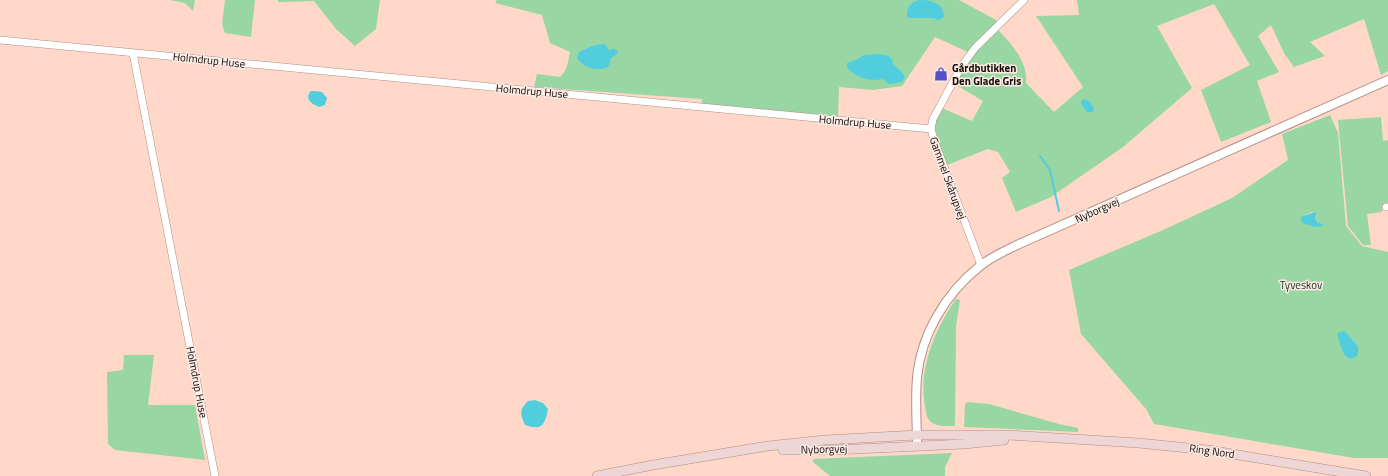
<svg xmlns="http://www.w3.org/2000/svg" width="1388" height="476" font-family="'Titillium Web',sans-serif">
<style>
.green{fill:#98d6a3;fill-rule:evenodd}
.water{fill:#51cddd}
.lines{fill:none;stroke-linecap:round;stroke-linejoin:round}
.stream{stroke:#51cddd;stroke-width:2}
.minor-casing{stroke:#b28e82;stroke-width:8}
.tertiary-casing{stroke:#b28e82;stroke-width:10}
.secondary-casing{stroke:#b28e82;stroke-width:10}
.minor{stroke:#fff;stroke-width:7}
.tertiary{stroke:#fff;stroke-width:8}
.secondary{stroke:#eed5d6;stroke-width:9}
.labels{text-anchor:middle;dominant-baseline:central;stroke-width:3;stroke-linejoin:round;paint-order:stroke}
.street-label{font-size:11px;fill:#150905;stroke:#fbebe5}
.poi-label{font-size:11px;font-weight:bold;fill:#150905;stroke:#fbebe5;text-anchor:start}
.park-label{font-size:11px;fill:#13321b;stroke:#fbebe5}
</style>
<rect width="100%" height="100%" fill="#ffd8ca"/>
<!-- green -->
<path class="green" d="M 170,0 L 195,0 L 193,11 L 185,3 Z
M 225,0 L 255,0 L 251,37 L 225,33 L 222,24 Z
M 278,0 L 380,0 L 376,29 L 355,46 L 336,29 L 314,1 L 278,2 Z
M 497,0 L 959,0 L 998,21 L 968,52 L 935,37 L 902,86 L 873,90 L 839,87 L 838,117 L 701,105 L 702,99 L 534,87 L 537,74 L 560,77 C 567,71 568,62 570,52 L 550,43 L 542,15 L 495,3 Z
M 1077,0 L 1388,0 L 1388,71 L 1381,75 L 1364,19 L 1310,42 L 1325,56 L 1294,67 L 1284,53 L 1271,25 L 1258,36 L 1279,72 L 1257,81 L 1271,122 L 1221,142 L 1201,90 L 1250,65 L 1214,4 L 1157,26 L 1192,88 L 1123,147 L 1051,197 L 1016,212 L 1002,178 L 1010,172 L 998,152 L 988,149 L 947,165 L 933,132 L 935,122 L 942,108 L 972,121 L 983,101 L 956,85 C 964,62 981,46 998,30 C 1012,44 1028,62 1026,83 L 1054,112 L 1083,87 L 1036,16 L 1079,15 Z
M 1330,115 L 1338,133 L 1346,226 L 1362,246 L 1388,252 L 1388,458 L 1354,458 L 1154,424 L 1146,409 L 1081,334 L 1069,270 L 1163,230 L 1232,198 L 1288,160 L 1282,134 ZM 1312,212 L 1316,214 L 1315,219 L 1318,223 L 1315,227 L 1302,222 L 1303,216 ZM 1345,331 L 1358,346 L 1353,357 L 1341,349 Z
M 1381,117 L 1383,141 L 1388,140 L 1388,204 L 1382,205 L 1382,212 L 1367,214 L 1371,245 L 1363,245 L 1348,226 L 1338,120 Z
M 956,299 L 960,300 L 956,326 L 955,426 C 947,426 938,427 931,422 C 926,418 926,411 925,406 C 918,369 935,329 956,299 Z
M 124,355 L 154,355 L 148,405 L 195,405 L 205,460 L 115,450 L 108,444 L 107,372 L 123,370 Z
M 968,402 L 989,404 L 1059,424 L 1078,428 L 1078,432 L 964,427 L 965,404 Z
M 952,453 L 945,467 L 945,476 L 830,476 L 813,462 L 813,459 Z"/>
<!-- water -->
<path class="water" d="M 920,0 C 931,0 944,3 944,17 L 939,20 L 933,18 L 909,18 L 907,16 C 906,7 911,2 920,0 Z
M 603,44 L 605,44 L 609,50 L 614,49 L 618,51 L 617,54 L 611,58 L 609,66 C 599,73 584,68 577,58 L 579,52 L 592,46 Z
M 880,54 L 889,56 L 893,61 L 893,64 L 902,72 L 905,77 L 902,82 C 897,82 894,84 889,84 L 883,79 C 872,82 853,77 847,67 L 847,63 L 856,60 L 864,55 Z
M 311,91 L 315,91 L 322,92 L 327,98 L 325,105 L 319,107 C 311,104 304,98 311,91 Z
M 1084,99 C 1089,100 1093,105 1094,110 L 1092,112 L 1087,112 L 1081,104 L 1081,101 Z
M 1315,212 L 1316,214 L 1315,219 L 1318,223 L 1323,224 L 1323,226 L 1315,227 L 1302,223 L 1301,218 L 1303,216 Z
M 1345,331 L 1358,346 L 1358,355 C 1343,367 1340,342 1337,333 Z
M 535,400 L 543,403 L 548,409 C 545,425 542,431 525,425 C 520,414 519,410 528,401 Z"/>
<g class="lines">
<!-- stream -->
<path class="stream" d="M 1040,156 L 1050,170 L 1059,211"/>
<!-- minor casing -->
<g class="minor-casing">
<path id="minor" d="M 0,40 L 931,129
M 133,53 L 215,476
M 1386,207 L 1388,207
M 981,265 L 934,140 L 931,129 L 933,119 L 961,67 L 975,48 L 1024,0"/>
</g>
<!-- tertiary casing -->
<g class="tertiary-casing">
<path id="tertiary" d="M 917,446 C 917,423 915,400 917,378 C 921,334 946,293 980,266 C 991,257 1005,251 1017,245 L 1388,80"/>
</g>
<!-- secondary casing -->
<g class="secondary-casing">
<path id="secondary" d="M 783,450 L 834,450 L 964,444 L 1004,440
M 597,476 L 653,465 L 768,446 L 825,440 L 917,435 L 1008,435 L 1139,443 L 1208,450 L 1366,476"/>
</g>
<!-- minor -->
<use href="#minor" class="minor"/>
<!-- tertiary -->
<use href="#tertiary" class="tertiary"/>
<!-- secondary -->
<use href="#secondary" class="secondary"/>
</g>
<!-- icons -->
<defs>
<g id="shop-bare" transform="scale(1.08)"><path d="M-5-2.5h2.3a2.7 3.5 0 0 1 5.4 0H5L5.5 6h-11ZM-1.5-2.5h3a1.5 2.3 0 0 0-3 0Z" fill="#564ec6" stroke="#fbebe5" stroke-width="2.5" paint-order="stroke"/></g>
</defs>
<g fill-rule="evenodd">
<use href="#shop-bare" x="941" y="74"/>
</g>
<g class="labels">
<!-- street labels -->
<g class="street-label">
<text transform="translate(209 60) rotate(6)">Holmdrup Huse</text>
<text transform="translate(532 91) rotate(5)">Holmdrup Huse</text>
<text transform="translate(855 122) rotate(5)">Holmdrup Huse</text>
<text transform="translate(948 178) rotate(70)">Gammel Skårupvej</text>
<text transform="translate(1097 210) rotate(-24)">Nyborgvej</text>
<text transform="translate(197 382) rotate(79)">Holmdrup Huse</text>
<text transform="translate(824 449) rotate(-1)">Nyborgvej</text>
<text transform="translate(1212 451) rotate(8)">Ring Nord</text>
</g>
<!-- poi labels -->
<g class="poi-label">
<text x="952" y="68">Gårdbutikken<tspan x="952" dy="13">Den Glade Gris</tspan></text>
</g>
<!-- park labels -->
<g class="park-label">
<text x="1301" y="285">Tyveskov</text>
</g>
</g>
</svg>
